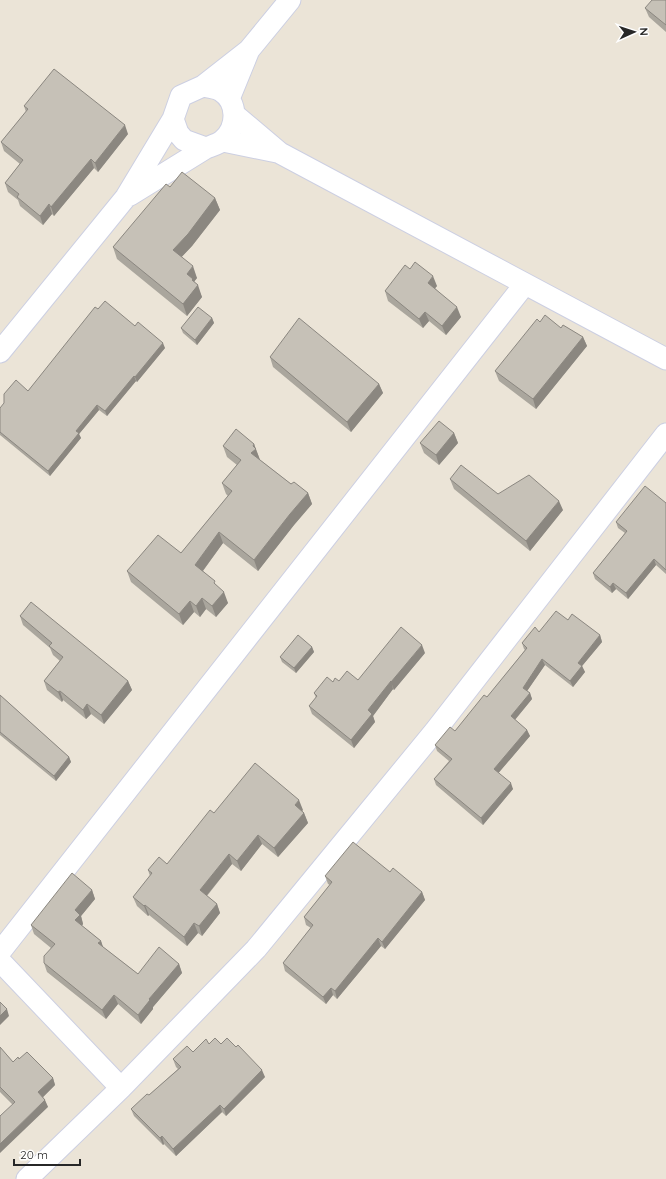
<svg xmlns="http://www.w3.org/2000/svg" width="666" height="1179" font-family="Quicksand,sans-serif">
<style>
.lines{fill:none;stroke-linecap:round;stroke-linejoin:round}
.minor-casing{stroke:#cccfe2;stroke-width:23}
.minor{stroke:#fff;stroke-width:21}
.wall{fill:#aaa69d}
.shaded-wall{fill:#8b8780}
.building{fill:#c6c1b7;stroke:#8b8780}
</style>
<rect width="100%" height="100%" fill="#ebe4d7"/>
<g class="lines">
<!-- minor casing -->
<g class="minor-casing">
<path id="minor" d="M 203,86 C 208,87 217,88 221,91 C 238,102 238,127 223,140 C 219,144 211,146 206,148 L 184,140 L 178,133 L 173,119 L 181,96 Z
M 203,86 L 249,50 L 290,0
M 229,99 L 249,50
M 235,115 L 280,153 L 666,359
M 223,141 L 277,152
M 130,195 L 206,148
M 0,352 L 126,197 L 173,119
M 0,952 L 525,284
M 0,961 L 121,1088 L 256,949 L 435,731 L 666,434
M 27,1179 L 121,1088"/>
</g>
<!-- minor -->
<use href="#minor" class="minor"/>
</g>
<!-- wall -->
<path class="wall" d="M 666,0 L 666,32 L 649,17 L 645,8 Z
M 24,106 L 128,134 L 98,172 L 94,168 L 54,216 L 52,214 L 43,225 L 20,206 L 18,200 L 8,192 L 5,183 L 20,164 L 4,151 L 1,142 L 26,112 Z
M 170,187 L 215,198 L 220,210 L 192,246 L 181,257 L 197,278 L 194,281 L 202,297 L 187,316 L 117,259 L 113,247 Z
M 410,269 L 437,286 L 435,288 L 461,317 L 446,335 L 429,321 L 423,328 L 388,301 L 385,291 Z
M 98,309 L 135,326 L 165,348 L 137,382 L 136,381 L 107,416 L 99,410 L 79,434 L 81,438 L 50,476 L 0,435 L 0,408 L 28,391 Z
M 212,318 L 214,323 L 197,345 L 183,333 L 181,328 Z
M 540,322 L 561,328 L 583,337 L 587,346 L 536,409 L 499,381 L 495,371 Z
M 270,357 L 379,384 L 383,393 L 351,432 L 273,367 Z
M 454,433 L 458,443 L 439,465 L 424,453 L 420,443 Z
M 254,444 L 260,460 L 291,484 L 308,493 L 312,504 L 294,525 L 258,571 L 223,543 L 203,571 L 217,586 L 228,603 L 216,617 L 206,609 L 200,617 L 194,612 L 183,625 L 131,582 L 127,571 L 181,553 L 228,496 L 226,494 L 222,483 L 237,465 L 227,457 L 223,446 Z
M 450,479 L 498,494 L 563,510 L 530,551 L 454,489 Z
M 666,503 L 666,574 L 656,565 L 628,599 L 616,589 L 612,593 L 595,579 L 593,573 L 625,533 L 618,528 L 616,522 Z
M 20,616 L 128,681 L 132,690 L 104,724 L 91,714 L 86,719 L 63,700 L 62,702 L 47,690 L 44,681 L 60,661 L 53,655 L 50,648 L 23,625 Z
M 568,620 L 600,635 L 602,642 L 582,666 L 585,672 L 573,687 L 545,665 L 527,691 L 530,693 L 532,699 L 515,720 L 527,730 L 530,736 L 498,773 L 513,789 L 483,825 L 436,785 L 434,779 L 449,761 L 437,751 L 435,745 L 455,731 L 495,688 L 525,650 L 524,649 L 522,643 L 539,632 Z
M 312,647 L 314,652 L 296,673 L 282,662 L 280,657 Z
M 425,653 L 394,690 L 393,689 L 373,716 L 375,722 L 354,748 L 312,714 L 309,706 L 316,698 L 314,693 L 333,682 L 358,680 Z
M 0,695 L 69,757 L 71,762 L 56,781 L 0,735 Z
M 303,810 L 302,811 L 304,813 L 308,823 L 278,857 L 262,844 L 241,871 L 232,864 L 207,896 L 217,904 L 220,913 L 202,936 L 198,933 L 187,946 L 149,915 L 148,916 L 137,906 L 133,897 L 150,876 L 148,870 L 167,864 L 214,813 Z
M 390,872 L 422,892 L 425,900 L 385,949 L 381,946 L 337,999 L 333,995 L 326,1004 L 285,971 L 283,963 L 311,928 L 306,925 L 304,917 L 330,885 L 328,884 L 325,876 Z
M 92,890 L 95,899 L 81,916 L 83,924 L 82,926 L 101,941 L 103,947 L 138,974 L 179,964 L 182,973 L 153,1007 L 153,1009 L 141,1024 L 118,1004 L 106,1019 L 47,972 L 44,963 L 51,948 L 34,934 L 31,925 Z
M 209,1044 L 221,1044 L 265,1077 L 226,1116 L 222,1112 L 176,1156 L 164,1144 L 163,1145 L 134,1116 L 131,1109 L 149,1095 L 178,1069 L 176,1067 L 173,1059 L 193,1052 Z
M 0,1047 L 13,1062 L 19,1059 L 53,1078 L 55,1085 L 43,1097 L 48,1107 L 12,1104 L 0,1092 Z"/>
<!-- shaded-wall -->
<path class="shaded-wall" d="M 125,125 L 128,134 L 98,172 L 95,163 Z
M 91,159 L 94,168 L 54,216 L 51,207 Z
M 215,198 L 220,210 L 192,246 L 177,262 L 173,250 Z
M 49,204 L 52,214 L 43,225 L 40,216 Z
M 193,266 L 197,278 L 194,282 L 198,285 L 202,297 L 187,316 L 183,304 L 187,274 Z
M 433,276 L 437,286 L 431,293 L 428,283 Z
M 457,307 L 461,317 L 446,335 L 442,326 Z
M 425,312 L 429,321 L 423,328 L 419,319 Z
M 212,318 L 214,323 L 197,345 L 195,340 Z
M 583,337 L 587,346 L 536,409 L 533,399 Z
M 163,343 L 165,348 L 137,382 L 135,377 Z
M 134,376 L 136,381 L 107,416 L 105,411 Z
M 379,384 L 383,393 L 351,432 L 347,422 Z
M 97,405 L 99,410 L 79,434 L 81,438 L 50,476 L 48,471 L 76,431 Z
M 454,433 L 458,443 L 439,465 L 436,455 Z
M 254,444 L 260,460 L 255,465 L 251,453 L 253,446 Z
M 308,493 L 312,504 L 294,525 L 258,571 L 254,560 L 290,514 Z
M 559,501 L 563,510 L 530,551 L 526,541 Z
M 219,532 L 223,543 L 199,576 L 195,565 Z
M 654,559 L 656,565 L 628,599 L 626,593 Z
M 613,583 L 616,589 L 612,593 L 610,587 Z
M 224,592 L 228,603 L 216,617 L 212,606 Z
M 202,598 L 206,609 L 200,617 L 196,606 Z
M 190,601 L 194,612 L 183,625 L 179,614 Z
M 600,635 L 602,642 L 582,666 L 585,672 L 573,687 L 570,681 L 578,663 Z
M 422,645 L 425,653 L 394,690 L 391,682 Z
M 312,647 L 314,652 L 296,673 L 294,668 Z
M 542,659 L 545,665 L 525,694 L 523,688 Z
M 128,681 L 132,690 L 104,724 L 101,715 Z
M 391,681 L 393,689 L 373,716 L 375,722 L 354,748 L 351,740 L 368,710 Z
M 60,691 L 63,700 L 62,702 L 58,692 Z
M 530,693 L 532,699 L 513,722 L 511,716 Z
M 87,704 L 91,714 L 86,719 L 83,710 Z
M 527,730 L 530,736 L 496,776 L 494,769 Z
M 69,757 L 71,762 L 56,781 L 54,776 Z
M 511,783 L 513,789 L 483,825 L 481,818 Z
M 299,800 L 303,810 L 298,815 L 295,805 Z
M 304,813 L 308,823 L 278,857 L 274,848 Z
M 258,835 L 262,844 L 241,871 L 237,861 Z
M 229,854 L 232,864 L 203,900 L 200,890 Z
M 92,890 L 95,899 L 81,916 L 83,924 L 79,929 L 75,920 L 75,910 Z
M 422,892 L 425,900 L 385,949 L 382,942 Z
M 217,904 L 220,913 L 202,936 L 199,926 Z
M 145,905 L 149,915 L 148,916 L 144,906 Z
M 194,923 L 198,933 L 187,946 L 184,937 Z
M 378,938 L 381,946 L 337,999 L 335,991 Z
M 101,941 L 104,950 L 98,943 Z
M 179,964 L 182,973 L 153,1007 L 153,1009 L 141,1024 L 138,1015 L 149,999 Z
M 331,988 L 333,995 L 326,1004 L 323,997 Z
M 114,995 L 118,1004 L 106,1019 L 102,1010 Z
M 7,1009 L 9,1016 L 0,1025 L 0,1016 Z
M 262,1070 L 265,1077 L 226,1116 L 224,1109 Z
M 53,1078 L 55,1085 L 41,1099 L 38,1092 Z
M 45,1100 L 48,1107 L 0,1153 L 0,1144 Z
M 220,1105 L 222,1112 L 176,1156 L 173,1149 Z
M 162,1136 L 164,1144 L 163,1145 L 160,1138 Z"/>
<!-- building -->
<path class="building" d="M 652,0 L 666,0 L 666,25 L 645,8 Z
M 54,69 L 125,125 L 95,163 L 91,159 L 51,207 L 49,204 L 40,216 L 17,197 L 19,194 L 5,183 L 23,160 L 1,142 L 28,109 L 24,106 Z
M 182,172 L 215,198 L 188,234 L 173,250 L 193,266 L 187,274 L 193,279 L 192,280 L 198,285 L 183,304 L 113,247 L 166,184 L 170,187 Z
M 415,262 L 433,276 L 428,283 L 457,307 L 442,326 L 425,312 L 419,319 L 385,291 L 405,265 L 410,269 Z
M 105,301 L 135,326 L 138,322 L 163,343 L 135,377 L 134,376 L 105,411 L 97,405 L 76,431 L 79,433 L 48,471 L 0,432 L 0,408 L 4,403 L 4,394 L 16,380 L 28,391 L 95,307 L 98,309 Z
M 198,307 L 212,318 L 195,340 L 181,328 Z
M 545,315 L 561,328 L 563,325 L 583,337 L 533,399 L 495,371 L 537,319 L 540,322 Z
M 299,318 L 379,384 L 347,422 L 270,357 Z
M 439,421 L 454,433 L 436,455 L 420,443 Z
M 236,429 L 254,444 L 253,446 L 256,449 L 251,453 L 291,484 L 294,482 L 308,493 L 290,514 L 254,560 L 219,532 L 195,565 L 215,581 L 214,583 L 224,592 L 212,606 L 202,598 L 196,606 L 190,601 L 179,614 L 127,571 L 158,535 L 181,553 L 232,491 L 222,483 L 241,460 L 223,446 Z
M 461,465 L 498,494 L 529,475 L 559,501 L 526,541 L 450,479 Z
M 645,486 L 666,503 L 666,570 L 654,559 L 626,593 L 613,583 L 610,587 L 593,573 L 627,531 L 616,522 Z
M 31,602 L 128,681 L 101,715 L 87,704 L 83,710 L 60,691 L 58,692 L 44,681 L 63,657 L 49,646 L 52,643 L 20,616 Z
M 556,611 L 568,620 L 572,614 L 600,635 L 578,663 L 582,666 L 570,681 L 542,659 L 523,688 L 530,693 L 511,716 L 527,730 L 494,769 L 511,783 L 481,818 L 434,779 L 452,759 L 435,745 L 450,727 L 455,731 L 484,695 L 487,697 L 527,648 L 522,643 L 535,627 L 539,632 Z
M 401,627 L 422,645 L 391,682 L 391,681 L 368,710 L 372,714 L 351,740 L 309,706 L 317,696 L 314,693 L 327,677 L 333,682 L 335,678 L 339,681 L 347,671 L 358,680 Z
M 298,635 L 312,647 L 294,668 L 280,657 Z
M 0,695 L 69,757 L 54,776 L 0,732 Z
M 255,763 L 299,800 L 295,805 L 304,813 L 274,848 L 258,835 L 237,861 L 229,854 L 200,890 L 217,904 L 199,926 L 194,923 L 184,937 L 145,905 L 144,906 L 133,897 L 152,873 L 148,870 L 159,857 L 167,864 L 210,810 L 214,813 Z
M 353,842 L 390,872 L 393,868 L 422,892 L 382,942 L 378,938 L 335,991 L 331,988 L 323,997 L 283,963 L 313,925 L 304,917 L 332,882 L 325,876 Z
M 72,873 L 92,890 L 75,910 L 80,915 L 75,920 L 101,941 L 98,943 L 138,974 L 159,947 L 179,964 L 149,999 L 150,1000 L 138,1015 L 114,995 L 102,1010 L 44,963 L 44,956 L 55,944 L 31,925 Z
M 0,1002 L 7,1009 L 0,1016 Z
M 215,1038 L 221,1044 L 227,1038 L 236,1047 L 238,1045 L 262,1070 L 224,1109 L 220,1105 L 173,1149 L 162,1136 L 160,1138 L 131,1109 L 147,1094 L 149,1095 L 181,1067 L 173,1059 L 187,1046 L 193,1052 L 206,1039 L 209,1044 Z
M 0,1047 L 13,1062 L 18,1057 L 19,1059 L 27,1052 L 53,1078 L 38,1092 L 45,1100 L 0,1144 L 0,1116 L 15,1102 L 0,1087 Z"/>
<!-- north arrow -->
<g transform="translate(634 32) rotate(87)" stroke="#ffffff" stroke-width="3" paint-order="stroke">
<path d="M0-3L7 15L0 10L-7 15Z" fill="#272727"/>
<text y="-6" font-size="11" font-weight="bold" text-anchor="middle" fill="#272727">N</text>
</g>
<!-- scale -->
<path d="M14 1159v6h66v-6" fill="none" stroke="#272727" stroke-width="2"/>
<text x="20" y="1159" font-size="12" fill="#272727" stroke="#ffffff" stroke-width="3" paint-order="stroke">20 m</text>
</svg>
